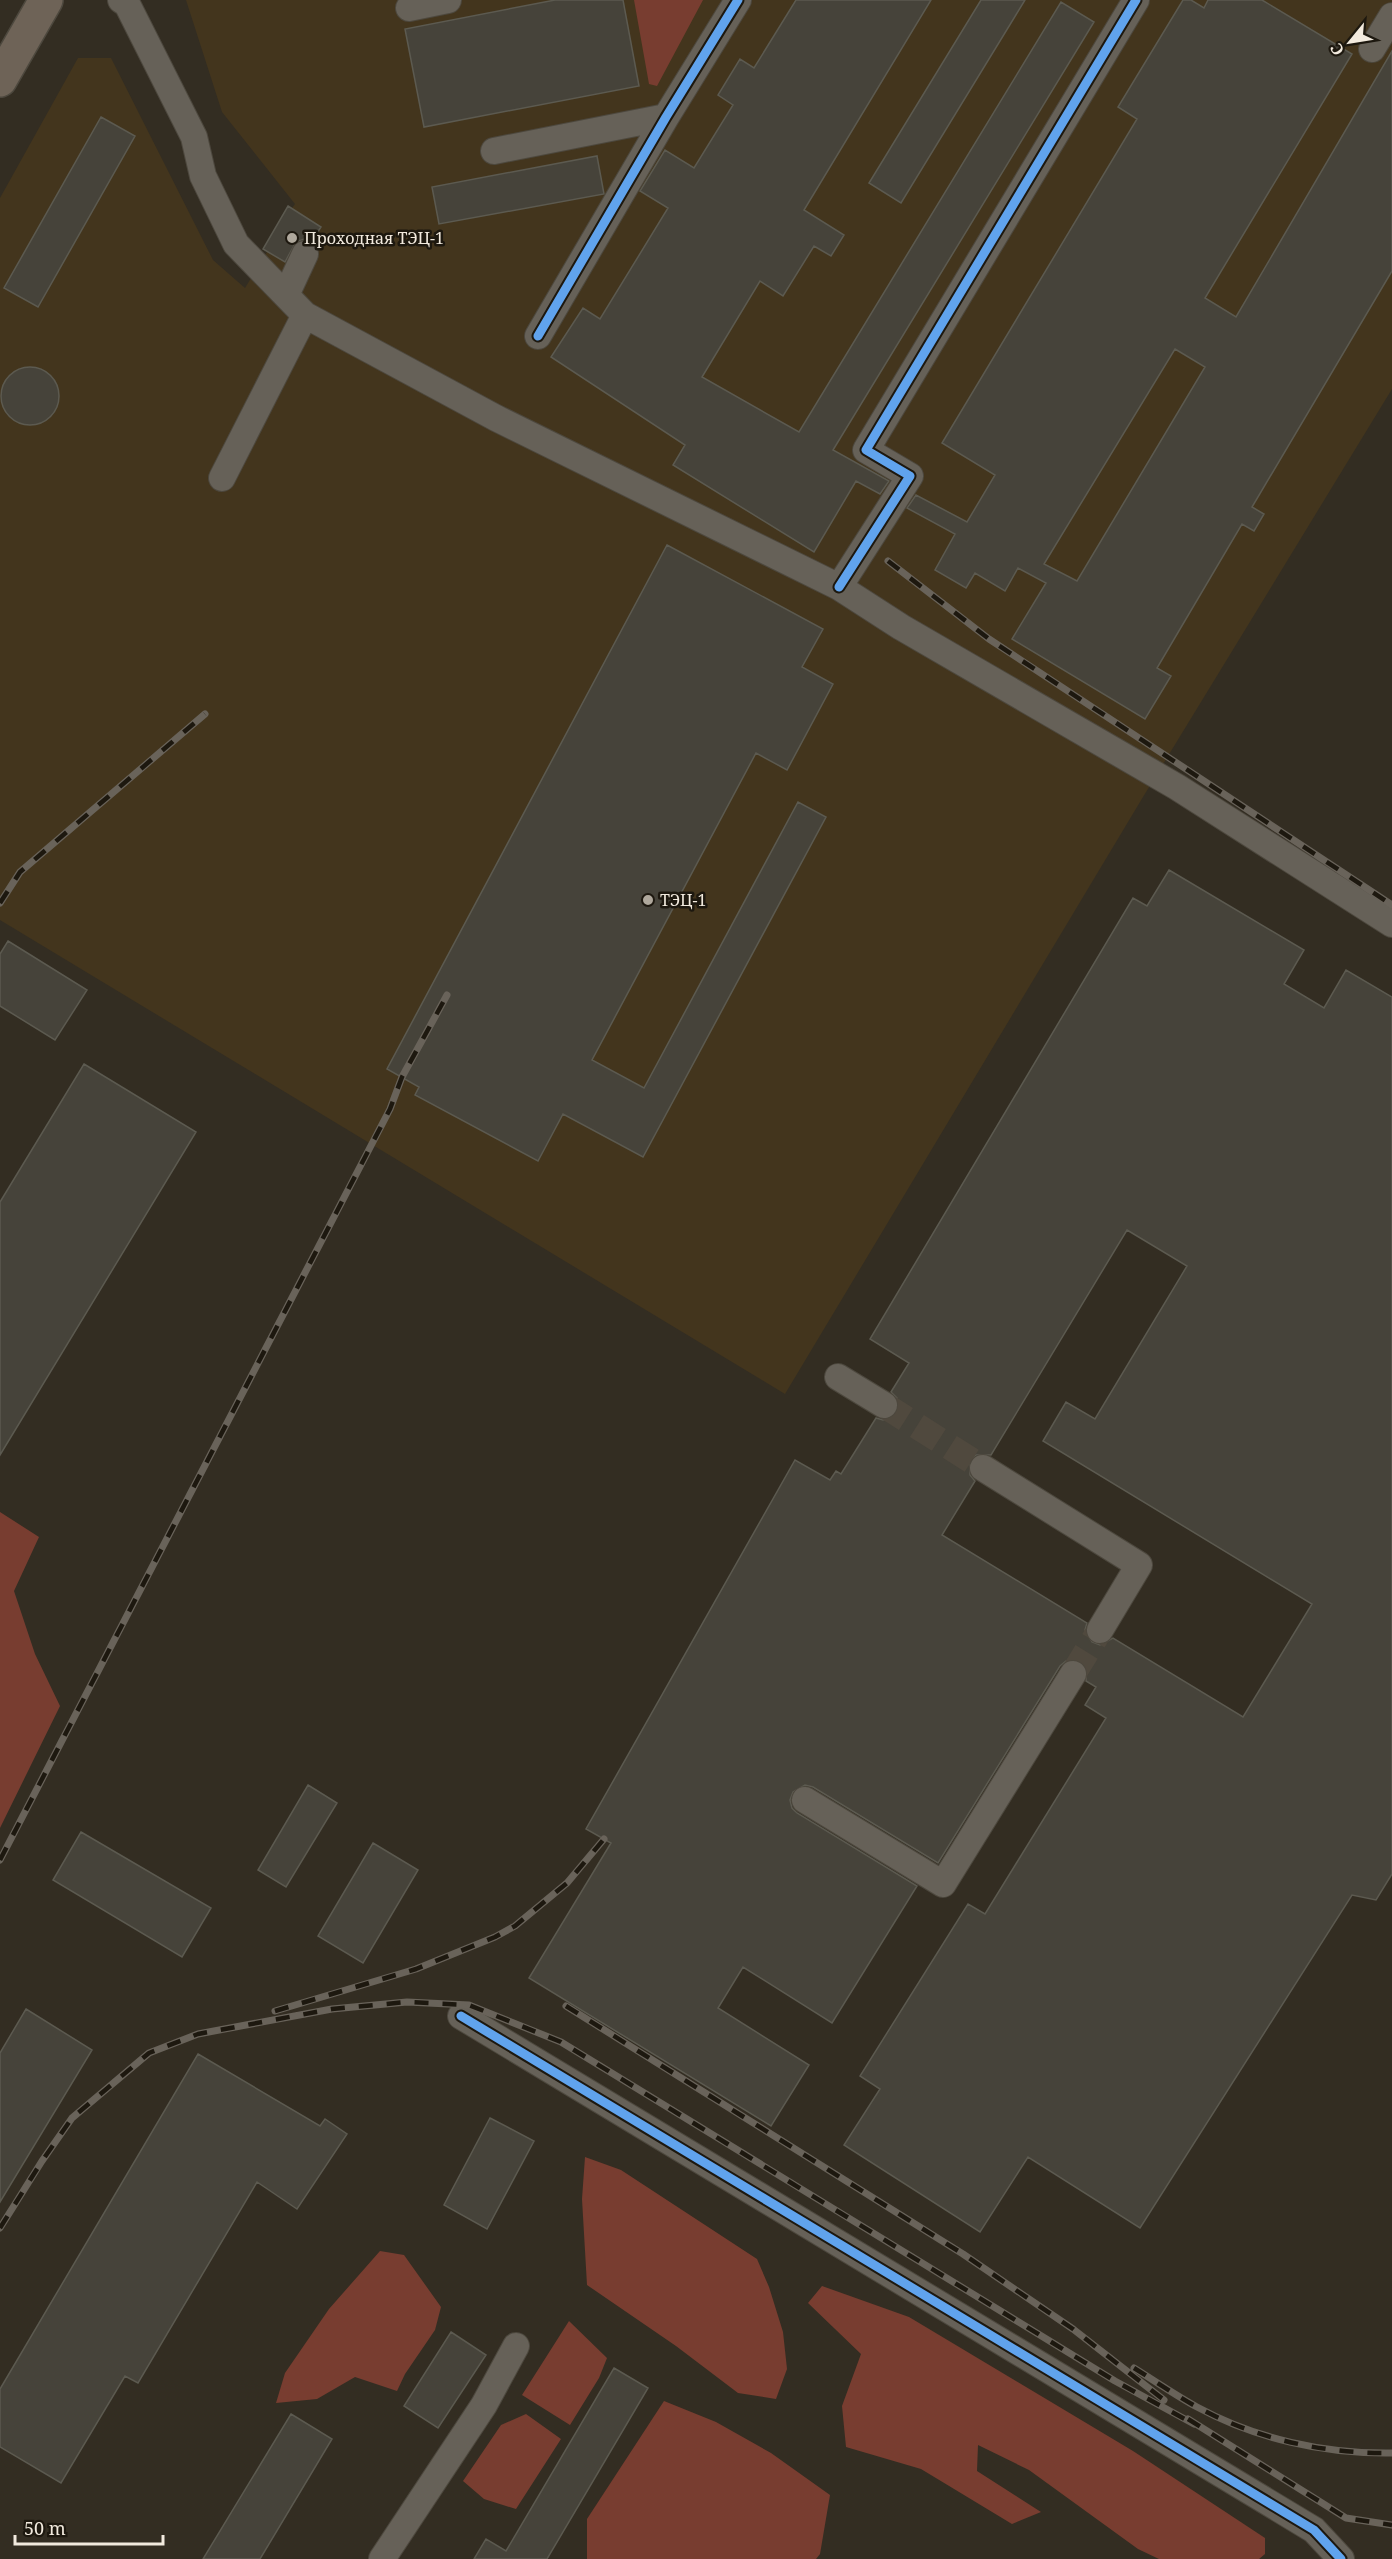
<svg xmlns="http://www.w3.org/2000/svg" width="1392" height="2559" font-family="'Noto Serif',serif">
<style>
.built{fill:#43351d}
.green{fill:#783d30}
.building{fill:#46433a;stroke:#5c5a50;stroke-width:1.5;fill-rule:evenodd}
.lines{fill:none;stroke-linecap:round;stroke-linejoin:round}
.minor-tunnel{stroke:#50493e;stroke-width:26;stroke-dasharray:26 13;stroke-linecap:butt}
.minor-casing{stroke:#4d483e;stroke-width:28}
.major-casing{stroke:#4d483e;stroke-width:36}
.minor{stroke:#666158;stroke-width:26}
.major{stroke:#6e6357;stroke-width:33}
.rail-casing{stroke:#69635a;stroke-width:7}
.rail{stroke:#1d180f;stroke-width:4.5;stroke-dasharray:14;stroke-linecap:butt}
.cycleway-casing{stroke:#1d180f;stroke-width:13}
.cycleway{stroke:#60a3ed;stroke-width:9}
.poi-dot{fill:#afa89c;stroke:#1d180f;stroke-width:2}
.labels{text-anchor:middle;dominant-baseline:central;stroke-width:5;stroke-linejoin:round;paint-order:stroke}
.poi-label{font-size:16px;fill:#f2eade;stroke:#1d180f;text-anchor:start}
</style>
<rect width="100%" height="100%" fill="#332d22"/>
<!-- built -->
<path class="built" d="M 186,0 L 1392,0 L 1392,389 L 1143,797 L 785,1394 L 0,920 L 0,198 L 78,58 L 111,58 L 213,260 L 245,288 L 267,252 L 263,249 L 295,204 L 222,112 Z"/>
<!-- green -->
<path class="green" d="M 634,0 L 703,0 L 657,86 L 649,84 Z
M 0,1512 L 39,1537 L 14,1591 L 35,1654 L 60,1706 L 0,1828 Z
M 585,2157 L 621,2170 L 757,2259 L 769,2287 L 783,2332 L 787,2369 L 776,2399 L 738,2393 L 676,2346 L 587,2285 L 582,2199 Z
M 380,2251 L 404,2255 L 441,2307 L 435,2330 L 405,2374 L 397,2391 L 355,2377 L 317,2399 L 276,2403 L 285,2373 L 329,2309 Z
M 822,2286 L 909,2317 L 1133,2451 L 1265,2538 L 1265,2554 L 1259,2559 L 1159,2559 L 1138,2549 L 1029,2470 L 978,2445 L 977,2471 L 1041,2512 L 1012,2524 L 921,2469 L 846,2447 L 842,2406 L 861,2354 L 808,2303 Z
M 569,2321 L 607,2358 L 599,2378 L 570,2425 L 522,2395 Z
M 664,2401 L 716,2422 L 771,2453 L 830,2495 L 820,2554 L 816,2559 L 587,2559 L 587,2519 Z
M 526,2414 L 561,2439 L 516,2509 L 484,2499 L 463,2481 L 501,2425 Z"/>
<!-- building -->
<path class="building" d="M 555,0 L 623,0 L 639,86 L 424,127 L 405,29 Z
M 796,0 L 931,0 L 804,210 L 844,235 L 831,256 L 814,246 L 783,296 L 760,281 L 702,377 L 799,432 L 1061,2 L 1094,22 L 833,450 L 889,481 L 880,494 L 856,481 L 814,552 L 673,465 L 685,445 L 551,357 L 583,308 L 600,319 L 668,208 L 640,191 L 665,150 L 694,168 L 733,105 L 718,95 L 740,59 L 754,68 Z
M 981,0 L 1025,0 L 901,203 L 869,183 Z
M 1183,0 L 1191,0 L 1204,8 L 1208,0 L 1262,0 L 1352,54 L 1205,298 L 1236,317 L 1392,51 L 1392,271 L 1252,507 L 1264,514 L 1254,531 L 1242,524 L 1157,668 L 1171,676 L 1145,719 L 1012,639 L 1046,583 L 1018,568 L 1005,591 L 975,573 L 966,588 L 935,570 L 955,534 L 907,508 L 916,495 L 967,522 L 995,475 L 942,443 L 1137,119 L 1118,107 ZM 1175,349 L 1205,367 L 1077,581 L 1044,564 Z
M 101,117 L 135,136 L 38,307 L 4,288 Z
M 597,156 L 604,194 L 439,224 L 432,187 Z
M 288,206 L 321,227 L 312,241 L 304,239 L 296,242 L 285,262 L 263,249 Z
M1 396a29 29 0 1 1 58 0a29 29 0 1 1-58 0Z
M 667,545 L 823,629 L 802,667 L 833,684 L 787,770 L 756,753 L 592,1060 L 644,1088 L 798,802 L 826,817 L 643,1157 L 563,1114 L 538,1161 L 415,1095 L 419,1087 L 387,1069 Z
M 1169,870 L 1304,950 L 1284,984 L 1324,1008 L 1346,970 L 1392,997 L 1392,1874 L 1376,1900 L 1352,1895 L 1140,2228 L 1028,2157 L 980,2232 L 844,2145 L 880,2089 L 860,2076 L 968,1904 L 985,1914 L 1106,1718 L 1085,1705 L 1096,1687 L 1086,1681 L 1086,1667 L 1080,1661 L 1066,1661 L 1060,1666 L 938,1863 L 813,1787 L 805,1785 L 793,1792 L 790,1800 L 792,1808 L 797,1813 L 917,1886 L 832,2023 L 743,1967 L 718,2008 L 809,2065 L 771,2126 L 529,1978 L 611,1843 L 586,1829 L 795,1460 L 830,1480 L 836,1471 L 841,1474 L 876,1418 L 883,1420 L 891,1418 L 897,1412 L 897,1398 L 891,1392 L 909,1363 L 870,1339 L 1133,898 L 1147,906 ZM 1127,1230 L 1187,1266 L 1095,1419 L 1066,1402 L 1043,1441 L 1312,1604 L 1243,1717 L 1113,1638 L 1100,1645 L 1092,1642 L 1085,1630 L 1087,1623 L 942,1535 L 975,1481 L 970,1475 L 970,1461 L 976,1455 L 991,1455 Z
M 8,941 L 87,990 L 55,1040 L 0,1006 L 0,954 Z
M 84,1064 L 196,1132 L 0,1455 L 0,1202 Z
M 308,1785 L 337,1803 L 286,1887 L 258,1870 Z
M 81,1832 L 211,1908 L 182,1957 L 53,1880 Z
M 373,1843 L 418,1870 L 363,1963 L 318,1936 Z
M 26,2009 L 92,2050 L 0,2202 L 0,2053 Z
M 198,2054 L 320,2126 L 325,2119 L 347,2134 L 297,2209 L 257,2182 L 138,2383 L 125,2376 L 61,2483 L 0,2447 L 0,2389 Z
M 490,2118 L 534,2141 L 487,2229 L 444,2205 Z
M 451,2332 L 486,2355 L 438,2428 L 404,2406 Z
M 614,2368 L 648,2388 L 547,2559 L 474,2559 L 486,2539 L 506,2551 Z
M 291,2414 L 332,2439 L 260,2559 L 203,2559 Z"/>
<g class="lines">
<!-- minor-tunnel -->
<path class="minor-tunnel" d="M 884,1405 L 983,1468
M 1073,1674 L 1100,1630"/>
<!-- minor casing -->
<g class="minor-casing">
<path id="minor" d="M 121,0 L 127,4 L 194,137 L 203,176 L 236,244 L 305,315 L 222,478
M 409,8 L 448,0
M 1372,49 L 1392,16
M 494,151 L 666,117
M 286,295 L 305,254
M 305,315 L 496,418 L 839,587 L 901,627 L 1177,787 L 1392,924
M 538,336 L 666,117 L 738,0
M 839,587 L 910,476 L 866,450 L 1136,0
M 838,1377 L 884,1405
M 983,1468 L 1139,1565 L 1100,1630
M 805,1800 L 943,1884 L 1073,1674
M 461,2016 L 1314,2530 L 1341,2559
M 382,2559 L 484,2405 L 516,2346"/>
</g>
<!-- major casing -->
<g class="major-casing">
<path id="major" d="M 0,80 L 46,0"/>
</g>
<!-- minor -->
<use href="#minor" class="minor"/>
<!-- major -->
<use href="#major" class="major"/>
<!-- rail casing -->
<g class="rail-casing">
<path id="rail" d="M 888,561 L 989,639 L 1392,905
M 0,903 L 20,872 L 205,714
M 0,1860 L 390,1109 L 402,1077 L 447,995
M 566,2006 L 963,2254 L 1073,2329 L 1164,2400
M 275,2011 L 416,1969 L 495,1937 L 515,1926 L 567,1883 L 604,1839
M 0,2228 L 42,2161 L 72,2118 L 149,2053 L 198,2034 L 332,2009 L 407,2002 L 469,2005 L 561,2042 L 1115,2381 L 1194,2424
M 1134,2368 C 1155,2381 1175,2395 1197,2407 C 1256,2439 1324,2454 1392,2453
M 1188,2419 L 1346,2518 L 1392,2525"/>
</g>
<!-- rail -->
<use href="#rail" class="rail"/>
<!-- cycleway casing -->
<g class="cycleway-casing">
<path id="cycleway" d="M 538,336 L 666,117 L 738,0
M 839,587 L 910,476 L 866,450 L 1136,0
M 461,2016 L 1314,2530 L 1341,2559"/>
</g>
<!-- cycleway -->
<use href="#cycleway" class="cycleway"/>
</g>
<!-- markers -->
<g class="poi-dot">
<circle cx="292" cy="238" r="6"/>
<circle cx="648" cy="900" r="6"/>
</g>
<g class="labels">
<!-- poi labels -->
<g class="poi-label">
<text x="304" y="238">Проходная ТЭЦ-1</text>
<text x="660" y="900">ТЭЦ-1</text>
</g>
</g>
<!-- north arrow -->
<g transform="translate(1350 42) rotate(240)" stroke="#1d180f" stroke-width="4.5" paint-order="stroke">
<path d="M0-4.5L10 22L0 15L-10 22Z" fill="#f2eade"/>
<text y="-9" font-size="16" font-weight="bold" text-anchor="middle" fill="#f2eade">С</text>
</g>
<!-- scale -->
<path d="M15 2535v9h148v-9" fill="none" stroke="#f2eade" stroke-width="3"/>
<text x="24" y="2535" font-size="18" fill="#f2eade" stroke="#1d180f" stroke-width="4.5" paint-order="stroke">50 m</text>
</svg>
